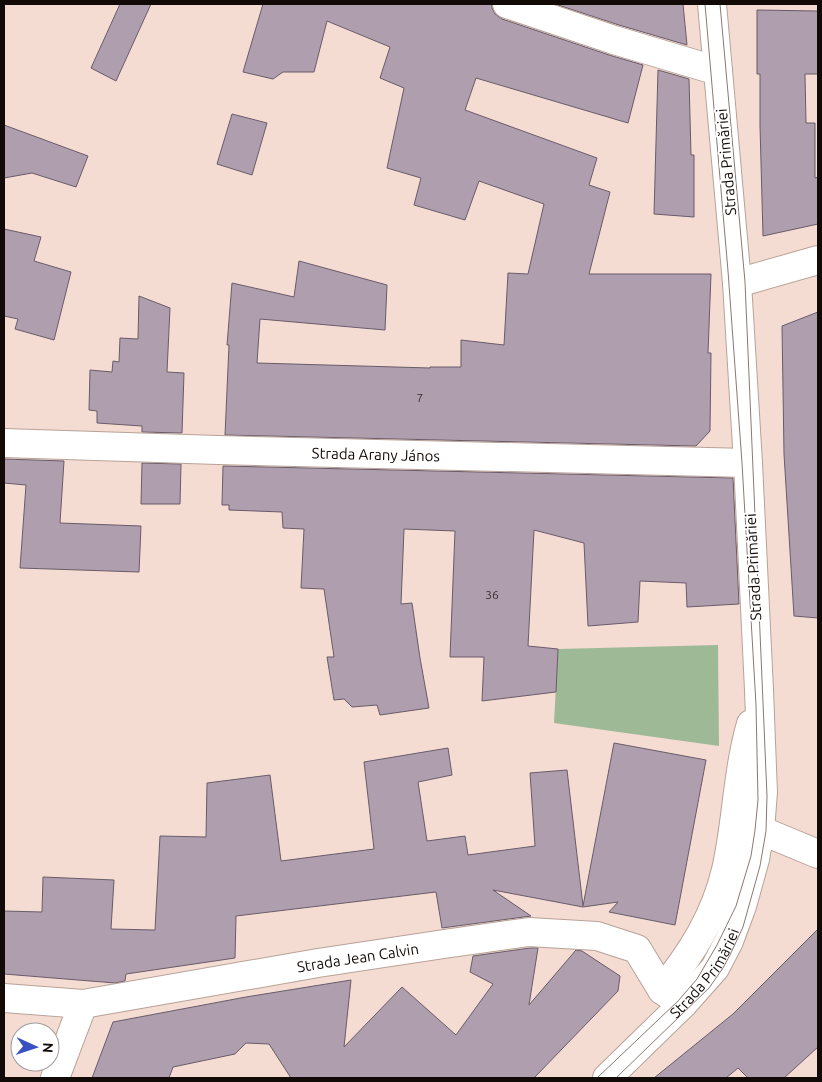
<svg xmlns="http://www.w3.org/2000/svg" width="822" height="1082" font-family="Ubuntu,sans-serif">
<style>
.green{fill:#9eb995}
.building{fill:#ae9eae;stroke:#695b6a}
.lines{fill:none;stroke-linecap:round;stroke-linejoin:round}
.minor-casing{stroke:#b8a298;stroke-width:30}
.minor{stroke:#fff;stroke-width:28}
.tram{stroke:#897973;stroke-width:1}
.labels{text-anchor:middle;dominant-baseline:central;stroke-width:4;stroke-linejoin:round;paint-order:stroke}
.number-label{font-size:12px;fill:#382f31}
.street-label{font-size:15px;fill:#110a07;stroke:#fff}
</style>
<rect width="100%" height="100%" fill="#f4dcd2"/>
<!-- green -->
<path class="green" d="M 718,645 L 719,746 L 554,723 L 558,649 Z"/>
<!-- building -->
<path class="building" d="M 120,4 L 151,4 L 116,81 L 91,68 Z
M 263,4 L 492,4 L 492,8 L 495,14 L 502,19 L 609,55 L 643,65 L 628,123 L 476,78 L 465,110 L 597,158 L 589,185 L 610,192 L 589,274 L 711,274 L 708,353 L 711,353 L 710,431 L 696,446 L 225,435 L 229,345 L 227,345 L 232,283 L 294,297 L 299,261 L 387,285 L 385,330 L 260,319 L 257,363 L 430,368 L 430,367 L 461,367 L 461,340 L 504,345 L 508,273 L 528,274 L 544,204 L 479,181 L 465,220 L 414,205 L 421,178 L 387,168 L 404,88 L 380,78 L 390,47 L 327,21 L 314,72 L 283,72 L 273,79 L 243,72 Z
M 555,4 L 683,4 L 687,45 L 619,25 Z
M 757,10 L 818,11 L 818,74 L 805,74 L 806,123 L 815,123 L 815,178 L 818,177 L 818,224 L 763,236 L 760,126 L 760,74 L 757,74 Z
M 658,70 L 689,79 L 691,155 L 694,155 L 694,217 L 654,214 Z
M 232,114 L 267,123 L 252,175 L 217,164 Z
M 4,125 L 88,156 L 76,187 L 32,173 L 4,178 Z
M 4,229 L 41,237 L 34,261 L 71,272 L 54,340 L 15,329 L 18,319 L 4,316 Z
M 139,296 L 170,308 L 167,372 L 184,373 L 182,433 L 142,432 L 142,426 L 97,423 L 97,411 L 89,410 L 90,370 L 112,372 L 113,361 L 119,362 L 120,338 L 138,339 Z
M 818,312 L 818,618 L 794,616 L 784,454 L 782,326 Z
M 4,459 L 64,461 L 60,523 L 141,526 L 139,572 L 20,568 L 26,485 L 4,483 Z
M 142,463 L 181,464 L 180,504 L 141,504 Z
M 223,466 L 733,478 L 739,604 L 687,607 L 686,583 L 640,581 L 638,622 L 588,626 L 584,543 L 534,530 L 528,646 L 558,649 L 556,692 L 482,701 L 484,657 L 450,657 L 455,531 L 404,529 L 401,604 L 412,603 L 420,658 L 429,708 L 380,715 L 377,705 L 352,707 L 344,699 L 334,700 L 327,657 L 334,657 L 324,589 L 301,588 L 304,529 L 283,528 L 282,512 L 229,510 L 229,505 L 222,505 Z
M 614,743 L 706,760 L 675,925 L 609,912 L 618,902 L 583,907 L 493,890 L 531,916 L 442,928 L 436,892 L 236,916 L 235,958 L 126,974 L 125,981 L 115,983 L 4,974 L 4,911 L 42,912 L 43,877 L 114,880 L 111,929 L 155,930 L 160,836 L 206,837 L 207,783 L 270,775 L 281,861 L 374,849 L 364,762 L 448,748 L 452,775 L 418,782 L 427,841 L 465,836 L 468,855 L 535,846 L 530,773 L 567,770 L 583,906 Z
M 818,929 L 818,1047 L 784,1078 L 748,1078 L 738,1068 L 726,1078 L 654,1078 L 733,1014 Z
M 530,948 L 538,948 L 529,1005 L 576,950 L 582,951 L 620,976 L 618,991 L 534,1078 L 291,1078 L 269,1044 L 246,1043 L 235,1054 L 173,1067 L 169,1078 L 92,1078 L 113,1022 L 246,997 L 351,980 L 344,1047 L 402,987 L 456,1035 L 493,984 L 470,972 L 473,956 Z"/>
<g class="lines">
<!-- minor casing -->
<g class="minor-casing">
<g id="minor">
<path d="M 507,4 L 614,40 L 718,71"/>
<path d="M 737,283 L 818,260"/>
<path id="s1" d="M 4,443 L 218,450 L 748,463"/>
<path d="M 760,830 L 818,854"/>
<path d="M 662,990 C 691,954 715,917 726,870 C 737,822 737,772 751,724"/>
<path id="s2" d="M 4,998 L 83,1004 L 318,963 L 444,944 L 529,932 L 597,936 L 637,949 L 662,990 L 683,1004"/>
<path d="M 55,1078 L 83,1004"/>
<path id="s3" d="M 607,1078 L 683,1004 L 715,968 L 729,941 L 742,906 L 755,859 L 760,830 L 763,792 L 762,768 L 759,690 L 748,463 L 737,283 L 712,4"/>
</g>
</g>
<!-- minor -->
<use href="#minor" class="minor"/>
<!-- tram -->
<path class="tram" d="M 597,1078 L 678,1001 L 697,979 L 717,945 L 736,906 L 751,856 L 755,830 L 758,800 L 756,705 L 742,463 L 728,271 L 705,4
M 616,1078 L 709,988 L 723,968 L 730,955 L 743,927 L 760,866 L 766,831 L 767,796 L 745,282 L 720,4"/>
</g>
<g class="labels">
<!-- number labels -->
<g class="number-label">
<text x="420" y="397">7</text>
<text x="492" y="594">36</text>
</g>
<!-- street labels -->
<g class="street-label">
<text transform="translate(726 162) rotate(-95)">Strada Primăriei</text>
<text stroke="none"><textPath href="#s1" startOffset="372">Strada Arany János</textPath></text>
<text transform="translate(753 567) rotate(-93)">Strada Primăriei</text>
<text stroke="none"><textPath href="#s2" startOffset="358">Strada Jean Calvin</textPath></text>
<text stroke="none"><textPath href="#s3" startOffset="144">Strada Primăriei</textPath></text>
</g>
</g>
<!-- border -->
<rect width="822" height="1082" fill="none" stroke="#110a07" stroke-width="10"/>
<!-- north arrow -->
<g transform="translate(35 1047) rotate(93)"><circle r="24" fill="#ffffff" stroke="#a09d9c"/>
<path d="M0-4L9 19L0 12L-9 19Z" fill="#3950c2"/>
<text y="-8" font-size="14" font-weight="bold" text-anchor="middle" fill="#110a07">N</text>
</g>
</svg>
